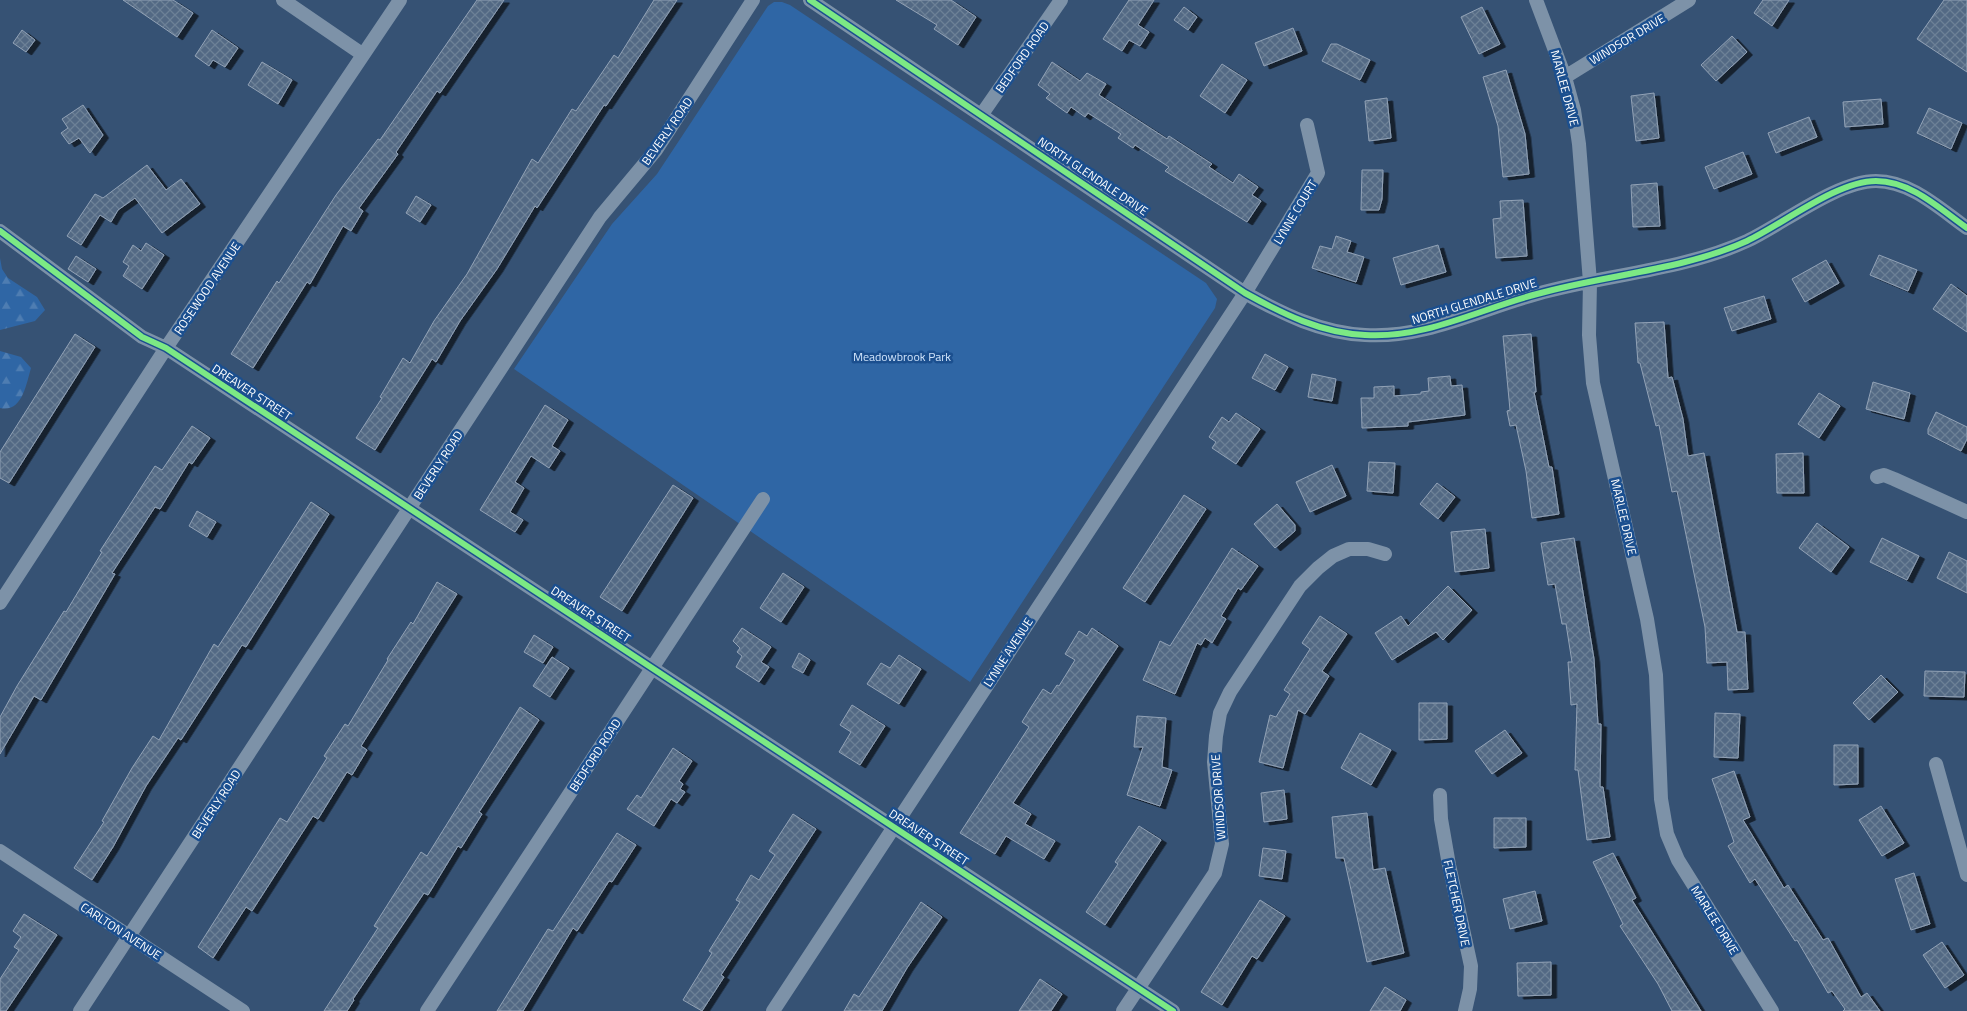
<svg xmlns="http://www.w3.org/2000/svg" width="1967" height="1011" font-family="'Titillium Web',sans-serif">
<style>
.forest{fill:url(#forest-firs)}
.park{fill:#2f66a5}
.building{fill:url(#building-cross-hatch);stroke:#92a2b6;filter:url(#shadow)}
.lines{fill:none;stroke-linecap:round;stroke-linejoin:round}
.street{stroke:#7d92a8;stroke-width:14}
.cycleway-casing{stroke:#1b4f8f;stroke-width:9}
.cycleway{stroke:#7ce984;stroke-width:6}
.labels{text-anchor:middle;dominant-baseline:central;stroke-width:5;stroke-linejoin:round;paint-order:stroke}
.street-label{font-size:12px;fill:#fff;stroke:#1b4f8f}
.park-label{font-size:12px;fill:#cfe3fa;stroke:#1b4f8f}
</style>
<defs>
<pattern id="forest-firs" width="22" height="20" patternUnits="userSpaceOnUse" patternTransform="scale(1.25)"><rect width="22" height="20" fill="#2f66a5"/><path d="M5 1l3.5 6h-7zM16 11l3.5 6h-7z" fill="#4e7db2"/></pattern>
<pattern id="building-cross-hatch" width="8" height="8" patternUnits="userSpaceOnUse" patternTransform="scale(1.25)"><rect width="8" height="8" fill="#526984"/><path d="M0 0l8 8M0 8l8-8" fill="none" stroke="#6c8096"/></pattern>
<filter id="shadow"><feDropShadow dx="5.5" dy="3" stdDeviation="0" flood-color="#0009"/></filter>
</defs>
<rect width="100%" height="100%" fill="#365274"/>
<!-- forest -->
<path class="forest" d="M 0,258 L 2,269 L 8,278 L 37,297 L 45,310 L 35,321 L 0,330 Z
M 0,351 L 21,357 L 31,368 C 26,385 22,413 0,408 Z"/>
<!-- park -->
<path class="park" d="M 774,2 L 782,2 L 790,5 L 1206,283 L 1217,299 L 1215,308 L 970,682 L 514,369 L 612,224 L 657,174 L 768,6 Z"/>
<!-- building -->
<path class="building" d="M 123,0 L 173,0 L 193,13 L 177,37 Z
M 477,0 L 504,0 L 440,93 L 437,91 L 396,152 L 398,154 L 359,208 L 363,211 L 351,231 L 343,226 L 310,284 L 307,282 L 253,368 L 231,354 L 277,281 L 279,283 L 336,195 L 378,139 L 380,140 Z
M 654,0 L 677,0 L 606,106 L 604,105 L 537,208 L 535,206 L 497,269 L 460,321 L 436,362 L 432,359 L 375,450 L 356,438 L 382,398 L 380,397 L 403,358 L 410,363 L 434,321 L 467,274 L 532,159 L 538,163 L 572,109 L 576,111 L 614,55 L 618,58 Z
M 896,0 L 951,0 L 976,17 L 958,45 L 934,29 L 937,25 Z
M 1129,0 L 1154,0 L 1138,25 L 1149,32 L 1140,46 L 1129,40 L 1122,51 L 1103,39 Z
M 1763,0 L 1789,0 L 1772,26 L 1754,13 Z
M 1944,0 L 1967,0 L 1967,72 L 1917,39 Z
M 1184,7 L 1197,17 L 1188,30 L 1174,20 Z
M 1482,7 L 1500,44 L 1479,54 L 1461,17 Z
M 1293,28 L 1302,51 L 1264,66 L 1255,43 Z
M 22,30 L 35,40 L 26,52 L 13,43 Z
M 212,30 L 238,48 L 225,67 L 213,60 L 209,66 L 195,56 Z
M 1732,36 L 1747,52 L 1716,81 L 1701,65 Z
M 1331,44 L 1337,44 L 1370,60 L 1360,80 L 1322,61 Z
M 262,62 L 292,80 L 278,104 L 248,85 Z
M 1052,62 L 1080,81 L 1087,73 L 1106,84 L 1099,95 L 1167,139 L 1169,136 L 1212,164 L 1209,167 L 1233,183 L 1239,174 L 1258,187 L 1252,195 L 1261,201 L 1247,222 L 1165,171 L 1169,167 L 1135,145 L 1133,148 L 1118,138 L 1121,134 L 1088,113 L 1085,117 L 1071,107 L 1067,113 L 1046,98 L 1050,94 L 1038,85 Z
M 1222,64 L 1247,80 L 1225,113 L 1200,96 Z
M 1506,70 L 1525,134 L 1529,174 L 1503,177 L 1498,126 L 1483,77 Z
M 1654,93 L 1659,138 L 1636,141 L 1631,96 Z
M 1387,98 L 1391,138 L 1369,141 L 1365,101 Z
M 1881,99 L 1883,124 L 1845,127 L 1843,102 Z
M 83,105 L 103,135 L 90,153 L 79,138 L 69,144 L 61,133 L 68,128 L 62,119 Z
M 1929,108 L 1962,123 L 1951,149 L 1917,133 Z
M 1809,117 L 1817,137 L 1776,153 L 1768,133 Z
M 1743,152 L 1752,174 L 1714,189 L 1705,167 Z
M 147,165 L 166,190 L 181,179 L 200,204 L 162,233 L 135,198 L 118,210 L 111,222 L 100,215 L 81,245 L 67,236 L 95,194 L 103,198 Z
M 1362,170 L 1383,170 L 1382,199 L 1379,210 L 1361,210 Z
M 1657,183 L 1660,226 L 1633,227 L 1631,185 Z
M 416,196 L 431,205 L 420,222 L 406,213 Z
M 1523,200 L 1527,256 L 1496,258 L 1493,219 L 1501,218 L 1500,201 Z
M 1336,236 L 1351,241 L 1347,252 L 1364,257 L 1356,282 L 1312,268 L 1320,246 L 1332,249 Z
M 146,243 L 164,255 L 142,289 L 123,276 L 129,266 L 123,262 L 133,245 L 141,251 Z
M 1438,245 L 1446,272 L 1401,285 L 1393,258 Z
M 1879,255 L 1917,270 L 1908,291 L 1870,275 Z
M 76,256 L 96,269 L 88,282 L 68,269 Z
M 1826,260 L 1839,283 L 1805,302 L 1792,279 Z
M 1951,284 L 1967,296 L 1967,332 L 1933,309 Z
M 1764,296 L 1771,319 L 1732,331 L 1724,308 Z
M 1664,322 L 1668,378 L 1672,377 L 1683,419 L 1688,456 L 1704,453 L 1737,632 L 1745,632 L 1748,689 L 1728,690 L 1727,662 L 1707,663 L 1705,627 L 1677,491 L 1672,492 L 1659,425 L 1656,426 L 1640,363 L 1638,363 L 1635,323 Z
M 75,334 L 95,347 L 9,483 L 0,478 L 0,452 Z
M 1531,334 L 1536,392 L 1534,392 L 1549,467 L 1552,467 L 1559,514 L 1532,518 L 1526,471 L 1516,425 L 1510,426 L 1507,411 L 1510,410 L 1503,336 Z
M 1265,354 L 1288,367 L 1275,390 L 1252,378 Z
M 1312,374 L 1336,379 L 1332,401 L 1308,397 Z
M 1450,376 L 1451,386 L 1462,385 L 1465,415 L 1408,422 L 1408,426 L 1362,428 L 1361,398 L 1374,398 L 1374,387 L 1394,386 L 1394,396 L 1421,394 L 1421,392 L 1429,391 L 1428,378 Z
M 1873,382 L 1910,393 L 1904,419 L 1866,409 Z
M 1819,393 L 1840,406 L 1819,438 L 1798,424 Z
M 545,405 L 568,420 L 552,446 L 560,451 L 549,468 L 531,456 L 515,482 L 524,488 L 510,512 L 523,520 L 515,532 L 480,510 Z
M 1936,412 L 1967,427 L 1967,439 L 1961,451 L 1928,434 L 1928,429 Z
M 1236,413 L 1260,429 L 1236,464 L 1212,448 L 1216,442 L 1209,437 L 1222,417 L 1229,422 Z
M 192,426 L 210,438 L 192,464 L 189,462 L 160,509 L 155,507 L 112,573 L 115,574 L 41,700 L 34,696 L 0,754 L 0,717 L 17,686 L 64,611 L 66,612 L 102,552 L 100,551 L 155,466 L 162,470 Z
M 1803,453 L 1804,493 L 1777,493 L 1776,454 Z
M 1369,462 L 1395,463 L 1393,493 L 1367,491 Z
M 1332,465 L 1346,496 L 1310,512 L 1296,482 Z
M 1437,483 L 1455,497 L 1438,519 L 1420,504 Z
M 673,485 L 693,498 L 622,611 L 600,597 Z
M 1184,495 L 1206,509 L 1145,602 L 1123,588 Z
M 311,502 L 329,514 L 246,647 L 242,645 L 181,740 L 178,738 L 146,786 L 113,847 L 92,880 L 74,868 L 104,822 L 102,821 L 132,768 L 153,736 L 159,740 L 214,644 L 218,647 Z
M 1277,504 L 1295,525 L 1295,531 L 1275,548 L 1254,524 Z
M 197,511 L 216,522 L 207,537 L 189,526 Z
M 1817,523 L 1849,547 L 1831,572 L 1799,548 Z
M 1485,529 L 1489,568 L 1455,572 L 1451,532 Z
M 1574,538 L 1594,659 L 1598,724 L 1601,724 L 1600,787 L 1603,787 L 1610,837 L 1587,840 L 1578,770 L 1575,770 L 1577,704 L 1571,705 L 1568,662 L 1572,662 L 1566,624 L 1562,624 L 1555,584 L 1548,585 L 1541,543 Z
M 1882,538 L 1919,556 L 1907,580 L 1870,562 Z
M 1232,548 L 1258,566 L 1241,590 L 1238,588 L 1221,616 L 1226,619 L 1212,643 L 1205,638 L 1201,645 L 1197,643 L 1175,694 L 1143,680 L 1160,641 L 1170,646 Z
M 1949,552 L 1967,561 L 1967,593 L 1937,578 Z
M 783,573 L 804,587 L 781,622 L 760,608 Z
M 437,582 L 457,594 L 361,746 L 367,750 L 352,775 L 347,772 L 318,819 L 313,816 L 252,911 L 246,907 L 213,958 L 198,947 L 280,818 L 287,822 L 327,758 L 324,756 L 345,724 L 348,726 L 388,660 L 387,659 L 411,622 L 413,624 Z
M 1448,586 L 1472,610 L 1443,640 L 1436,632 L 1392,660 L 1375,633 L 1401,616 L 1408,626 Z
M 1320,616 L 1347,634 L 1322,671 L 1329,676 L 1305,714 L 1298,710 L 1283,768 L 1259,762 L 1270,715 L 1276,717 L 1290,694 L 1284,690 L 1310,649 L 1302,643 Z
M 742,628 L 771,647 L 761,662 L 769,667 L 759,682 L 736,667 L 742,656 L 737,652 L 740,648 L 733,641 Z
M 1092,628 L 1118,646 L 1013,803 L 1031,814 L 1025,824 L 1055,841 L 1044,859 L 1006,836 L 995,854 L 960,833 L 1029,727 L 1022,722 L 1030,709 L 1043,689 L 1051,694 L 1057,685 L 1059,686 L 1075,660 L 1065,654 L 1079,631 L 1087,636 Z
M 534,635 L 553,647 L 543,663 L 524,652 Z
M 799,653 L 810,660 L 803,673 L 792,667 Z
M 899,655 L 921,669 L 899,704 L 867,684 L 881,663 L 890,668 Z
M 552,657 L 569,668 L 550,697 L 533,686 Z
M 1925,671 L 1965,672 L 1964,697 L 1924,696 Z
M 1881,675 L 1898,692 L 1869,720 L 1853,703 Z
M 1419,703 L 1447,703 L 1447,739 L 1419,740 Z
M 852,705 L 885,726 L 860,765 L 839,752 L 851,732 L 840,725 Z
M 520,707 L 539,720 L 479,812 L 482,814 L 461,848 L 458,846 L 428,895 L 424,893 L 353,999 L 354,1000 L 347,1011 L 324,1011 L 378,928 L 374,926 L 421,852 L 427,856 Z
M 1715,713 L 1740,714 L 1738,758 L 1714,757 Z
M 1137,716 L 1166,718 L 1162,767 L 1172,770 L 1160,806 L 1127,795 L 1143,747 L 1134,747 Z
M 1505,730 L 1522,753 L 1492,774 L 1475,751 Z
M 1360,733 L 1391,750 L 1371,785 L 1341,768 Z
M 1834,745 L 1858,745 L 1858,784 L 1834,785 Z
M 673,748 L 692,761 L 679,781 L 683,784 L 680,789 L 685,792 L 677,803 L 671,799 L 654,826 L 627,809 L 637,795 L 641,798 Z
M 1734,771 L 1750,817 L 1743,820 L 1784,888 L 1788,885 L 1823,940 L 1828,938 L 1861,997 L 1867,993 L 1880,1011 L 1843,1011 L 1845,1009 L 1832,991 L 1828,993 L 1797,940 L 1795,941 L 1755,879 L 1750,883 L 1728,846 L 1734,842 L 1712,779 Z
M 1284,790 L 1287,819 L 1264,822 L 1261,793 Z
M 1881,806 L 1904,843 L 1882,856 L 1859,820 Z
M 1367,813 L 1373,870 L 1385,868 L 1404,953 L 1367,962 L 1344,858 L 1336,858 L 1332,817 Z
M 793,814 L 816,829 L 721,975 L 724,977 L 702,1011 L 683,1000 L 712,953 L 709,951 L 740,902 L 736,900 L 751,875 L 759,880 L 775,855 L 769,851 Z
M 1494,818 L 1526,818 L 1526,847 L 1494,848 Z
M 1139,826 L 1161,840 L 1105,925 L 1086,912 L 1118,864 L 1115,862 Z
M 617,833 L 636,845 L 612,882 L 609,881 L 577,931 L 573,928 L 523,1011 L 497,1011 L 548,929 L 553,931 Z
M 1263,848 L 1286,851 L 1282,879 L 1259,876 Z
M 1613,853 L 1636,898 L 1632,900 L 1701,1011 L 1672,1011 L 1658,984 L 1620,926 L 1623,924 L 1593,862 Z
M 1914,873 L 1930,924 L 1911,930 L 1895,879 Z
M 1535,891 L 1542,921 L 1510,929 L 1503,899 Z
M 1260,900 L 1285,916 L 1257,959 L 1252,956 L 1222,1005 L 1201,992 Z
M 921,902 L 942,917 L 907,968 L 882,1011 L 844,1011 L 854,994 L 859,997 Z
M 24,914 L 57,935 L 6,1011 L 0,1011 L 0,979 L 19,950 L 14,947 L 21,937 L 13,931 Z
M 1942,942 L 1964,975 L 1945,988 L 1923,955 Z
M 1551,962 L 1551,995 L 1518,996 L 1517,963 Z
M 1040,979 L 1062,994 L 1051,1011 L 1019,1011 Z
M 1385,987 L 1406,1000 L 1400,1011 L 1370,1011 Z"/>
<g class="lines">
<!-- street -->
<path class="street" d="M 283,0 L 362,54
M 810,0 L 1245,293 C 1283,314 1321,333 1365,335 C 1425,339 1480,309 1537,294 C 1604,275 1684,270 1747,241 C 1783,224 1837,181 1876,181 C 1911,181 1940,209 1967,228
M 1536,0 L 1565,77 L 1574,110 L 1579,144 L 1590,282 L 1589,335 L 1593,383 L 1647,619 L 1656,675 L 1661,799 L 1667,834 L 1678,860 L 1772,1011
M 1565,77 L 1689,0
M 982,114 L 1061,0
M 0,231 L 142,337 L 166,348 L 1173,1011
M 1877,477 L 1884,475 L 1894,479 L 1967,512
M 0,603 L 166,348 L 400,0
M 1936,764 L 1967,875
M 1440,795 L 1441,819 L 1449,865 L 1471,966 L 1470,989 L 1465,1011
M 0,851 L 243,1011
M 80,1011 L 600,217 L 656,150 L 753,0
M 427,1011 L 763,499
M 773,1011 L 1245,293 L 1318,173 L 1307,125
M 1123,1011 L 1215,873 L 1222,844 L 1214,762 L 1216,736 L 1220,713 L 1230,692 L 1300,586 L 1318,568 L 1333,556 L 1349,549 L 1368,549 L 1385,554"/>
<!-- cycleway casing -->
<g class="cycleway-casing">
<path id="cycleway" d="M 810,0 L 1245,293 C 1283,314 1321,333 1365,335 C 1425,339 1480,309 1537,294 C 1604,275 1684,270 1747,241 C 1783,224 1837,181 1876,181 C 1911,181 1940,209 1967,228
M 0,231 L 142,337 L 166,348 L 1173,1011"/>
</g>
<!-- cycleway -->
<use href="#cycleway" class="cycleway"/>
</g>
<g class="labels">
<!-- street labels -->
<g class="street-label">
<text transform="translate(1627 39) rotate(-31)">WINDSOR DRIVE</text>
<text transform="translate(1022 57) rotate(-55)">BEDFORD ROAD</text>
<text transform="translate(1565 88) rotate(75)">MARLEE DRIVE</text>
<text transform="translate(667 131) rotate(-55)">BEVERLY ROAD</text>
<text transform="translate(1093 176) rotate(34)">NORTH GLENDALE DRIVE</text>
<text transform="translate(1295 212) rotate(-59)">LYNNE COURT</text>
<text transform="translate(207 288) rotate(-56)">ROSEWOOD AVENUE</text>
<text transform="translate(1474 301) rotate(-17)">NORTH GLENDALE DRIVE</text>
<text transform="translate(252 392) rotate(33)">DREAVER STREET</text>
<text transform="translate(438 465) rotate(-57)">BEVERLY ROAD</text>
<text transform="translate(1624 517) rotate(77)">MARLEE DRIVE</text>
<text transform="translate(591 614) rotate(33)">DREAVER STREET</text>
<text transform="translate(1008 652) rotate(-57)">LYNNE AVENUE</text>
<text transform="translate(595 755) rotate(-57)">BEDFORD ROAD</text>
<text transform="translate(1218 797) rotate(-94)">WINDSOR DRIVE</text>
<text transform="translate(216 804) rotate(-57)">BEVERLY ROAD</text>
<text transform="translate(929 837) rotate(33)">DREAVER STREET</text>
<text transform="translate(1457 903) rotate(78)">FLETCHER DRIVE</text>
<text transform="translate(1715 920) rotate(58)">MARLEE DRIVE</text>
<text transform="translate(121 931) rotate(33)">CARLTON AVENUE</text>
</g>
<!-- park labels -->
<g class="park-label">
<text x="902" y="356">Meadowbrook Park</text>
</g>
</g>
</svg>
